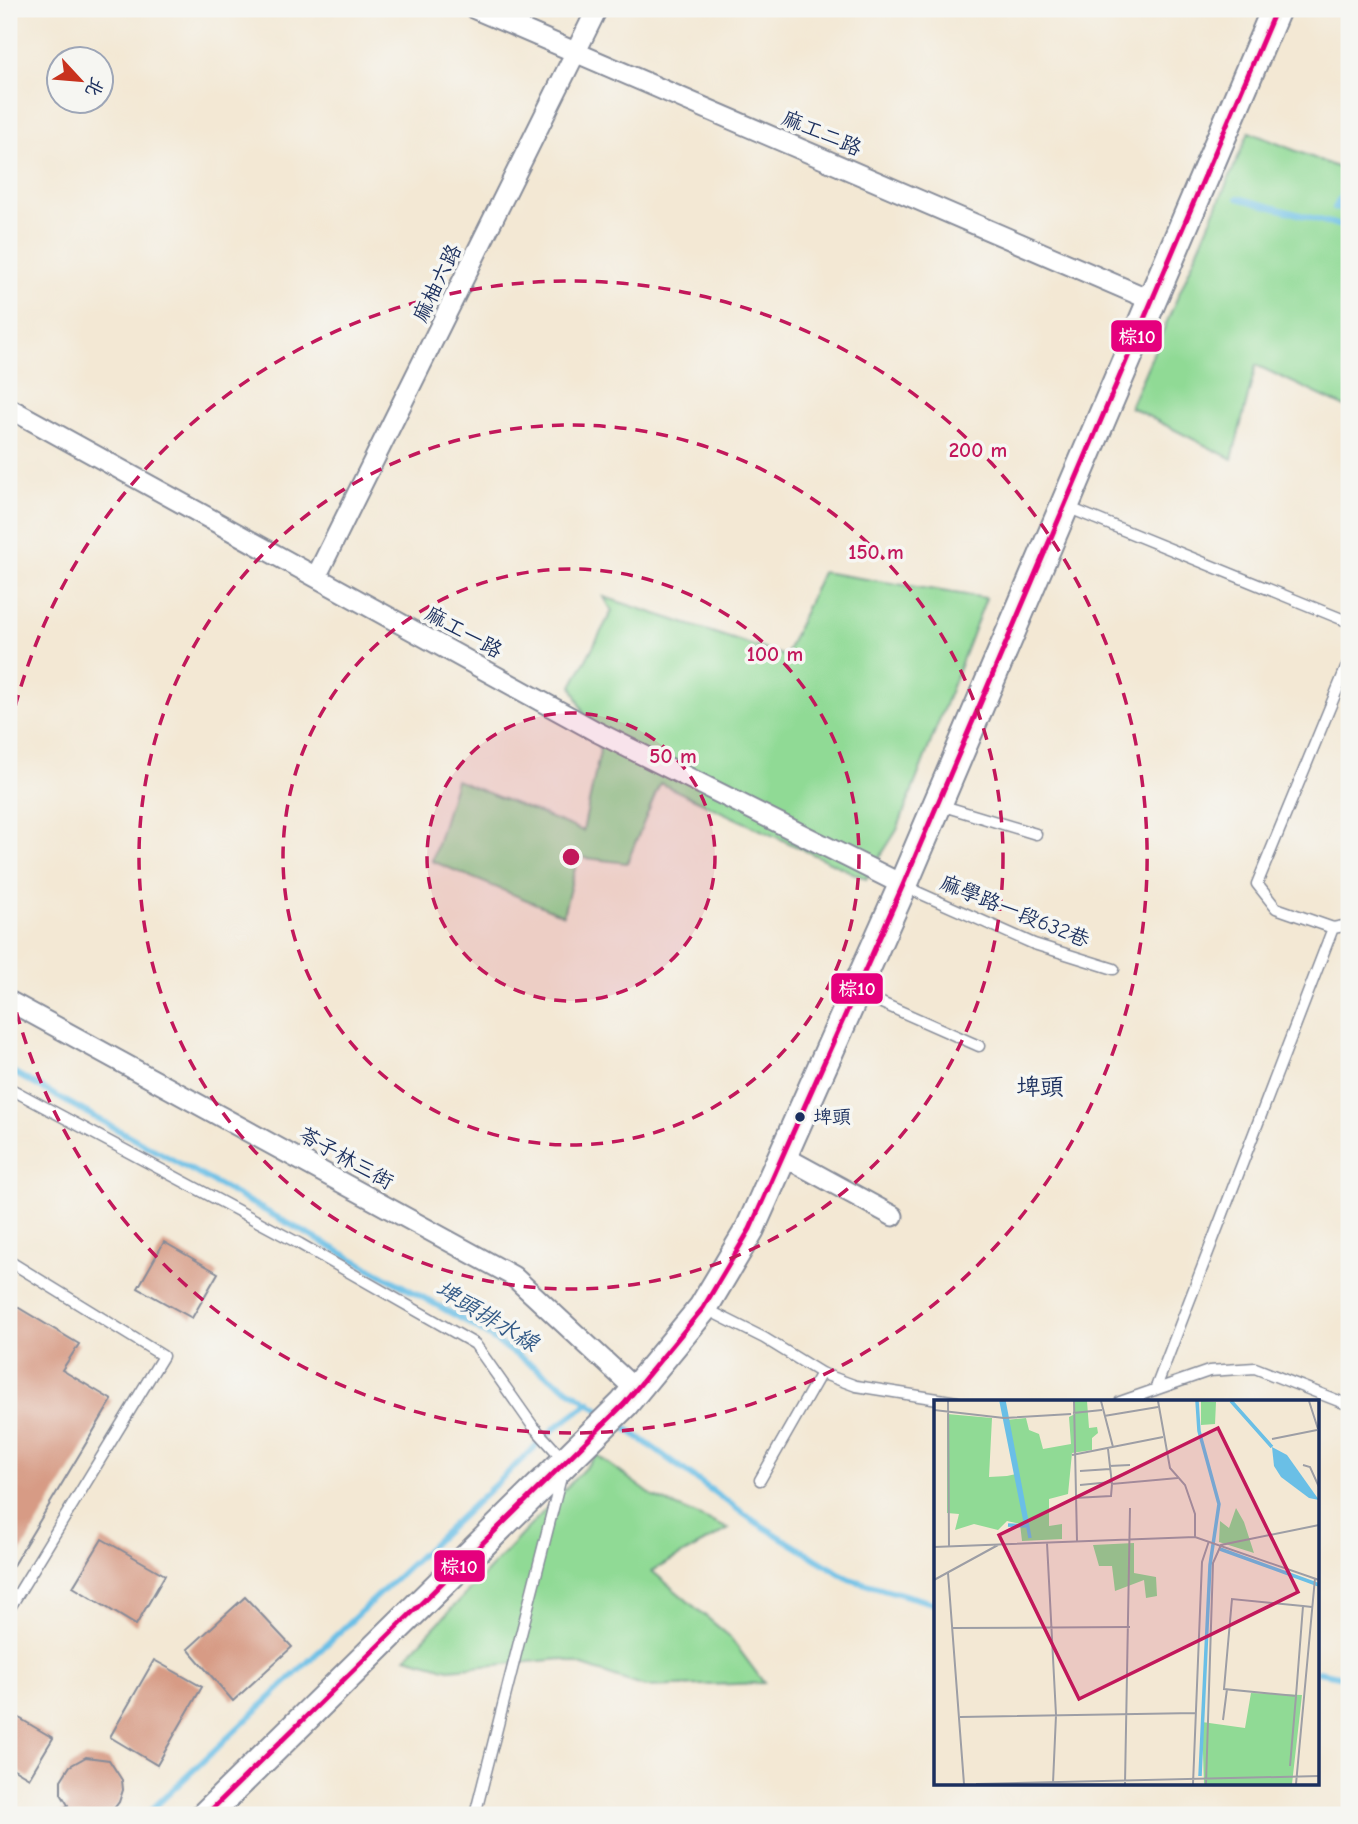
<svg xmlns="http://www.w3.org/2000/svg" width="1358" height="1824" font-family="'Comic Neue','LXGW WenKai TC',sans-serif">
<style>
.green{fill:#90da95;stroke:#56847a;stroke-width:2}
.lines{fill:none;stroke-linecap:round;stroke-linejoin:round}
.stream{stroke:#6abfe6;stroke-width:6}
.building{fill:#d79b85}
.service-casing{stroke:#878c99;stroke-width:13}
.minor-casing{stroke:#878c99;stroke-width:23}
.secondary-casing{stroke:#878c99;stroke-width:32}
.service{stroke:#fff;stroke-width:10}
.minor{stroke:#fff;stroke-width:19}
.secondary{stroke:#fff;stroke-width:28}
.bus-1-casing{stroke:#f6f6f2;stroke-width:10}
.bus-1{stroke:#e5007d;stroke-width:5}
.ring{fill:none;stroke:#c2185b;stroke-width:3.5;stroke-dasharray:12 9}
.bus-dot{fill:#1b2f5e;stroke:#f6f6f2;stroke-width:2.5}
.labels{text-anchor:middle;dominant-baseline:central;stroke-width:7;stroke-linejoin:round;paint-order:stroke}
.bus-label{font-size:19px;fill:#1b2f5e;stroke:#f6f6f2;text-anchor:start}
.street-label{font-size:21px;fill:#1b2f5e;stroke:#f6f6f2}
.water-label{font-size:23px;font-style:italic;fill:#335a87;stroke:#f6f6f2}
.quarter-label{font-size:24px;fill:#1b2f5e;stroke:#f6f6f2}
.inset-river{fill:none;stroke:#6abfe6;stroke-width:3.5}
.inset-road{fill:none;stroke:#9d9ea5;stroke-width:2}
.view{fill:#c2185b;fill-opacity:0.15;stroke:#c2185b;stroke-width:3.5}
.inset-edge{fill:none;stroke:#1b2f5e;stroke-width:3.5}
.centre{fill:#c2185b;stroke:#f6f6f2;stroke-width:3.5}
.ring-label{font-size:21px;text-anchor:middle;font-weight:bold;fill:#c2185b;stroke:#f6f6f2;stroke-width:7;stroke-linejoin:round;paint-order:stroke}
.line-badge{stroke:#f6f6f2;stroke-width:2.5}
.badge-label{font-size:19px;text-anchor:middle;font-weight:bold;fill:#fff}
</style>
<rect width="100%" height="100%" fill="#f6f6f2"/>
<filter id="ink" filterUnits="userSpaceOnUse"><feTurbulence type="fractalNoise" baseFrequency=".0143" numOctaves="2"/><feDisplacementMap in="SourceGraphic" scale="14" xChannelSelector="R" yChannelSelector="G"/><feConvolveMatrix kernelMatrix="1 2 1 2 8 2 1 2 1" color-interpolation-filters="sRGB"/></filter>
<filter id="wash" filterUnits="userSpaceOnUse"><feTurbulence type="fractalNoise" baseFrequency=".00686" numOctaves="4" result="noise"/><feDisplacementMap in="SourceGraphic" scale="28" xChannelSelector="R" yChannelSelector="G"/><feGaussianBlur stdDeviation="1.57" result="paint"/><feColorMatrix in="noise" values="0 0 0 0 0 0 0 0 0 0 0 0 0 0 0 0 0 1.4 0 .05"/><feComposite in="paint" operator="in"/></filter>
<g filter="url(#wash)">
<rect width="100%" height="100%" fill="#f3e8d4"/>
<!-- green -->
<path class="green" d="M 1249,132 L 1349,172 L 1349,409 L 1256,365 L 1232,459 L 1130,407 Z
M 822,572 L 986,598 L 897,830 L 866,879 L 660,783 L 627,863 L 578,857 L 563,915 L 432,861 L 456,780 L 583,831 L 600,751 L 572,686 L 612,611 L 604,597 L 785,656 Z
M 597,1455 L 654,1497 L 729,1529 L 652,1571 L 729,1636 L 764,1683 L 645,1687 L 562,1659 L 449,1669 L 406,1657 Z"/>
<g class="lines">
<!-- stream -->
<path class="stream" d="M 1349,183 L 1335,208 L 1349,209
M 1238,198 L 1349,228
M 9,1070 L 464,1320 L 604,1413
M 616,1421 L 754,1521 L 849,1579 L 936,1604
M 1318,1672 L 1349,1678
M 146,1815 L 555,1428 L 590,1402"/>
</g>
<g id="blocks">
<!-- building -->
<path class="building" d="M 164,1242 L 218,1273 L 192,1318 L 138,1288 Z
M 9,1302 L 79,1344 L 62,1370 L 112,1400 L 9,1572 Z
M 102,1539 L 165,1575 L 136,1625 L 73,1587 Z
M 245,1597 L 292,1647 L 233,1701 L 188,1649 Z
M 154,1660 L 202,1687 L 157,1765 L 110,1737 Z
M 9,1712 L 53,1738 L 29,1778 L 9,1766 Z
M 86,1757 L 109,1760 L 122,1780 L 123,1790 L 119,1802 L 109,1815 L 57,1815 L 68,1805 L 61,1794 L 61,1780 L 70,1766 Z"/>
</g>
</g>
<g filter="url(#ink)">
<use href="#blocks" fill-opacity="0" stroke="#878c99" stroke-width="2"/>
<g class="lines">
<!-- service casing -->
<g class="service-casing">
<path id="service" d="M 1067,507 L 1349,622
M 940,805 L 1036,834
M 906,887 L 1034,944 L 1114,969
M 1333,928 L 1276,908 L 1257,884 L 1349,661
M 859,993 L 979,1046
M 9,1088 L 300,1244 L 475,1344 L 532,1425 L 563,1459
M 9,1261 L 163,1356 L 9,1609
M 704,1308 L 764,1338 L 821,1373 L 856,1386 L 957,1402
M 1155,1390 L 1333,928 L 1349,925
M 1120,1402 L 1209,1371 L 1255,1368 L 1349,1405
M 760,1480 L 821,1373
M 475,1815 L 561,1477"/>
</g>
<!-- minor casing -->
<g class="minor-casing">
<path id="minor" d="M 475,9 L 1151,300
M 9,408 L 597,732 L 903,885
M 316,577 L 597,9
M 9,1001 L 513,1276 L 636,1390
M 783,1156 L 893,1216"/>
</g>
<!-- secondary casing -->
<g class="secondary-casing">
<path id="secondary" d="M 206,1815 L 624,1404 L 703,1308 L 750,1229 L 903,885 L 1276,9"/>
</g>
<!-- service -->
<use href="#service" class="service"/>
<!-- minor -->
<use href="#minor" class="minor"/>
<!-- secondary -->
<use href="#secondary" class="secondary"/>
<!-- bus-1 casing -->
<g class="bus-1-casing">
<path id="bus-1" d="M 206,1815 L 624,1404 L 703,1308 L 750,1229 L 903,885 L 1276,9"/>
</g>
<!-- bus-1 -->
<use href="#bus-1" class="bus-1"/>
</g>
</g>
<!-- distance rings -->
<circle cx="571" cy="857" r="144" fill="#c2185b" fill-opacity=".12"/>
<g class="ring">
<circle cx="571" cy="857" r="144"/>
<circle cx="571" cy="857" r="288"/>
<circle cx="571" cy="857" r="432"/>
<path d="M10 727A576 576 0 1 1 10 987"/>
</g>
<!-- markers -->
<circle class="bus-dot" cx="800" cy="1117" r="6"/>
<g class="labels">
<!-- bus labels -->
<g class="bus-label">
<text x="813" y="1117">埤頭</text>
</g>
<!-- street labels -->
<g class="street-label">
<text transform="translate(822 133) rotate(23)">麻工二路</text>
<text transform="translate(437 283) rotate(-64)">麻柚六路</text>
<text transform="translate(464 632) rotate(29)">麻工一路</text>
<text transform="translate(1015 911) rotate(22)">麻學路一段632巷</text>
<text transform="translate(346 1158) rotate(29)">苓子林三街</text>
</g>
<!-- water labels -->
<g class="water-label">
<text transform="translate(487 1316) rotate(31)">埤頭排水線</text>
</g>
<!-- quarter labels -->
<g class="quarter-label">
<text x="1040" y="1087">埤頭</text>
</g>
</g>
<!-- overview -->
<g transform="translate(934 1400)">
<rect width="385" height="385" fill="#f3e8d4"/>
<path d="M 140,1 L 153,1 L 155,28 L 163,27 L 164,33 L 158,38 L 158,50 L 138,53 L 134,94 L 115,99 L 115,126 L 128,124 L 128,139 L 88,141 L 86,124 L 73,121 L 64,130 L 40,124 L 21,130 L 25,114 L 13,113 L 13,14 L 58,18 L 55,77 L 73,76 L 82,74 L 72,20 L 92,18 L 95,30 L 105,34 L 109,49 L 137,44 L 135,17 L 141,14 ZM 267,1 L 282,2 L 281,24 L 267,25 ZM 302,108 L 310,122 L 320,153 L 285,142 L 286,121 L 295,128 ZM 200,143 L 200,173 L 222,177 L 223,196 L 212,198 L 210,180 L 181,191 L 178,166 L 165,166 L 159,145 ZM 317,293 L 368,295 L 358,384 L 270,384 L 268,322 L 311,328 Z" fill="#90da95"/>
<path d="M 338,47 L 353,55 L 385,100 L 375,98 L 347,77 L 340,66 Z" fill="#6abfe6"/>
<path class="inset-river" d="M 67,1 L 92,126 L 74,125M 70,1 L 96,138M 263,1 L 265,31 L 285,104 L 276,165 L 266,376M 297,1 L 338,47M 286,149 L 385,185"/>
<path class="inset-road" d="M 14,1 L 15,147M 140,1 L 143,141M 167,1 L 179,47M 224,1 L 236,68 L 251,85 L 261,114 L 261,137M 375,1 L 384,29M 0,10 L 70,18 L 137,14M 139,13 L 168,10M 170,16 L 224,7M 338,39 L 383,30M 174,49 L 178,84 L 244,78M 138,55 L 229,37M 369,65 L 376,67 L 385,87M 175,66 L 196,65M 146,71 L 176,69M 146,85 L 177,82M 140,98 L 177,96 L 178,84M 113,143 L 122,315 L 119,383M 0,147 L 261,137 L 385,180M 14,173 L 30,384M 0,180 L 64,145M 369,206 L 362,296 L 290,289 L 298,199 L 369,206 L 378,207M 19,228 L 196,227M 26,317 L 262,313M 289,320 L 293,289M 356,366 L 362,296M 42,384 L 385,376M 191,384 L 196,108M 259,384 L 268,162 L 275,141M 272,384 L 279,163 L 287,145 L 385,125M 362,384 L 381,178"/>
<path class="view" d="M 284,28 L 364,192 L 145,299 L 65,135 Z"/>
<rect width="385" height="385" class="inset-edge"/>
</g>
<circle cx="571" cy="857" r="10" class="centre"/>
<g class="ring-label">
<text x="978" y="457">200 m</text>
<text x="876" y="559">150 m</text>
<text x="775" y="661">100 m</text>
<text x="673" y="763">50 m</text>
</g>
<g class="line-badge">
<rect x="1110" y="319" width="53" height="34" rx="7" fill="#e5007d"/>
<rect x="830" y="972" width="54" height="33" rx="7" fill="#e5007d"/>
<rect x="433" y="1549" width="53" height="34" rx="7" fill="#e5007d"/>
</g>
<g class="badge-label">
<text x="1137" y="343">棕10</text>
<text x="857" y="995">棕10</text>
<text x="459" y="1573">棕10</text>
</g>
<!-- margin -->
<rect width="1358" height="1824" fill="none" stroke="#f6f6f2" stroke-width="35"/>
<!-- north arrow -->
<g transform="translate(80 80) rotate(116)"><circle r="33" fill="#f6f6f2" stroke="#9ea6b7" stroke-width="2"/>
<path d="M0-5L12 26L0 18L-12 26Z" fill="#c8321e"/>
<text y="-10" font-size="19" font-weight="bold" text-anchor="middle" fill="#1b2f5e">北</text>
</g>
</svg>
